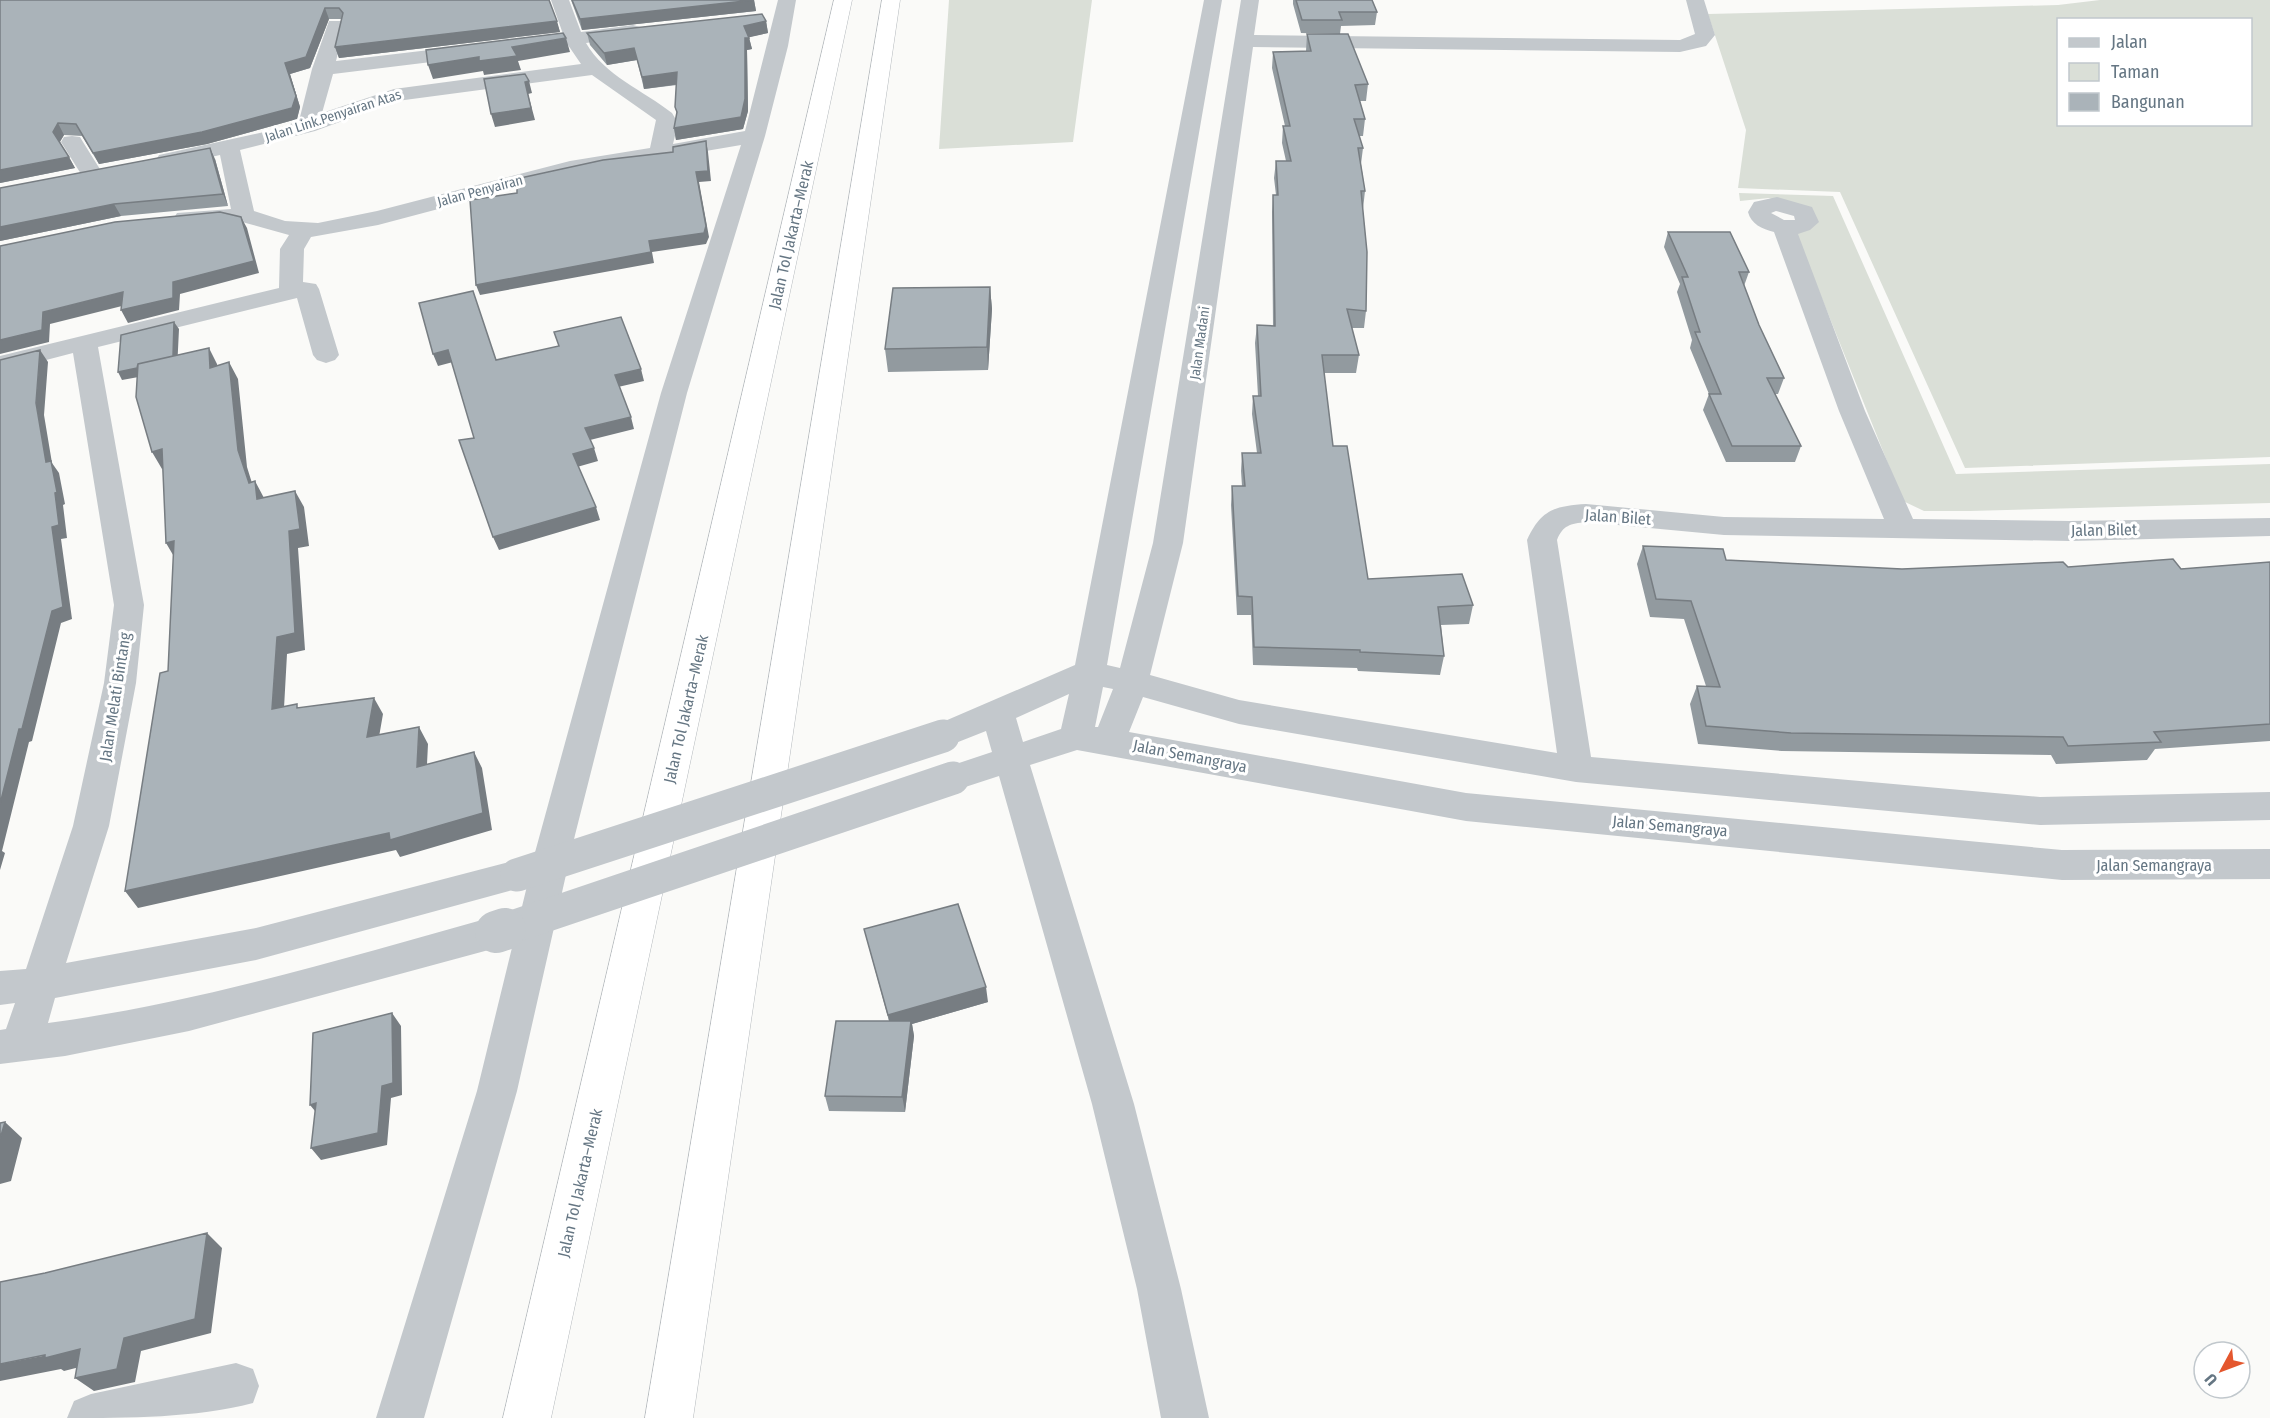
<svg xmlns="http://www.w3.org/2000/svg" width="2270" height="1418" font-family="'Fira Sans Condensed',sans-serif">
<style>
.green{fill:#dadfd7;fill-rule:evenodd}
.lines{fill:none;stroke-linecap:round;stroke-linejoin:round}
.motorway-casing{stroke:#b4b9bd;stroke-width:1}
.minor{fill:#c3c8cc;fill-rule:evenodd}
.motorway{fill:#fff;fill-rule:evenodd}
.minor-bridge-far1{stroke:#c3c8cc;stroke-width:33}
.minor-bridge{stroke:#c3c8cc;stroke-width:42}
.wall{fill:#929a9f}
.shaded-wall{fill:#777d82}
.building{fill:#aab3b9;stroke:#777d82;stroke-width:1.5}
.labels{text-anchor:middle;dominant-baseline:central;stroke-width:6;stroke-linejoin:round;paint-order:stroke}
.far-street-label{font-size:14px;fill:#657683;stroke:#fff}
.street-label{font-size:16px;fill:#657683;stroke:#fff}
</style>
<rect width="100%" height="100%" fill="#fafaf8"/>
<!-- green -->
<path class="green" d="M 949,0 L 1092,0 L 1073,142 L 939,149 Z
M 2100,0 L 2270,0 L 2270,457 L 1965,468 L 1840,192 L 1738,188 L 1746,130 L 1708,14 L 2058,5 ZM 2058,20 L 2250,20 L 2250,124 L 2058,124 Z
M 1739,193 L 1833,196 L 1956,474 L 2270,464 L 2270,503 L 1970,511 L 1924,511 L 1903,501 L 1793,226 L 1801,224 L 1796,208 L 1769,198 L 1740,201 Z"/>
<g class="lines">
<!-- motorway casing -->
<g class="motorway-casing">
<path id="motorway" d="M 834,0 L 852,0 L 551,1418 L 503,1418 Z
M 882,0 L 900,0 L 693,1418 L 645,1418 Z"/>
</g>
<!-- minor -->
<path class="minor" d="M 551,0 L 569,0 L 581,32 L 633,25 L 640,27 L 643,31 L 640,35 L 586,43 C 604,75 644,91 672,113 L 678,123 L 673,144 L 745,131 L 778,0 L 796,0 L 788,46 L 765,136 L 687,393 L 575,835 L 517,1091 L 424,1418 L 376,1418 L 477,1091 L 527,886 L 256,960 L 55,998 L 48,1023 C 200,1003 348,957 496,916 L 509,921 L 515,932 L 509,943 L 496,948 L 189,1031 L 65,1056 L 0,1064 L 0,1030 L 6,1029 L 15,1003 L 0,1005 L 0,971 L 26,969 L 73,826 L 104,683 L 114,605 L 73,353 L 0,372 L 0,356 L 279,288 L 280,249 L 289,235 L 242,222 L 185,225 L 177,223 L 174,218 L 177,213 L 231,209 L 220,155 L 167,167 L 159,165 L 156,160 L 159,155 L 273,130 L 299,121 L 312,69 L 329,21 L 343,21 L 345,25 L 336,61 L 472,45 L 482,51 L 472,57 L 333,74 L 322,113 L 394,89 L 581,64 L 568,45 L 523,51 L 513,45 L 523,39 L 563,34 ZM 592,75 L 656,120 L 650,148 L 570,161 L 377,211 L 318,223 L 285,221 L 254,211 L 240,150 L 315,131 L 397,101 ZM 741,145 L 661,393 L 531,867 L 517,860 L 256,928 L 66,963 L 109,826 L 136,683 L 144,605 L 98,347 L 297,298 L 313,355 L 317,360 L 326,363 L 335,360 L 339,355 L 319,289 L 316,284 L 303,282 L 304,249 L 311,237 L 378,225 L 571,174 Z
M 1204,0 L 1222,0 L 1107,665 L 1120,668 L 1153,543 L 1241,0 L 1259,0 L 1254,35 L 1680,40 L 1695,34 L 1686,0 L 1704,0 L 1715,35 L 1706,46 L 1680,52 L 1253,47 L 1183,543 L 1150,675 L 1239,700 L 1557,753 L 1527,540 C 1541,510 1554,506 1586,504 L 1724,517 L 1884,519 L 1839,411 L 1774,232 C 1762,229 1751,224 1748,212 L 1754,202 L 1777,197 L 1812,207 L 1819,222 L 1810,230 L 1798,234 L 1865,411 L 1913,519 L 2070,521 L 2270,518 L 2270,536 L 2070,541 L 1724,535 L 1586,522 C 1570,524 1563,525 1557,540 L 1591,757 L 2040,797 L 2270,792 L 2270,820 L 2040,825 L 1576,782 L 1239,724 L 1143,697 L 1129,732 L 1466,793 L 2062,850 L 2270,849 L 2270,879 L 2062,880 L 1466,821 L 1077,750 L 1030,765 L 1134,1104 L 1181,1289 L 1209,1418 L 1161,1418 L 1137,1289 L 1092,1104 L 999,776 L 953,791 L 941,787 L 936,778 L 941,769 L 992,752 L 986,731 L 943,748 L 931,745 L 926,736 L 931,727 L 1075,665 ZM 1776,211 L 1794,216 L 1795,220 L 1784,220 L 1771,213 ZM 1103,687 L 1113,689 L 1098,727 L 1095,727 ZM 1069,694 L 1061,729 L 1023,742 L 1016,718 Z
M 72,136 L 80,137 L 83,142 L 103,174 L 100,179 L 84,179 L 81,174 L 61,142 L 64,137 Z
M 236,1363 L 253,1369 L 259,1386 L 253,1403 C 195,1418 129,1418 67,1418 L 74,1401 L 91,1394 Z"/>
<!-- motorway -->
<use href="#motorway" class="motorway"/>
<!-- minor-bridge-far1 -->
<path class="minor-bridge-far1" d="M 517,875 L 943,736
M 500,931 L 953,778"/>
<!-- minor-bridge -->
<path class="minor-bridge" d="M 496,932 L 505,929"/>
</g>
<!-- wall -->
<path class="wall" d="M 0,0 L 549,0 L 560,32 L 339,58 L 335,47 L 342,19 L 329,19 L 310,68 L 290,74 L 300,107 L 297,119 L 207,144 L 99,164 L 82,136 L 64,135 L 60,142 L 75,168 L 0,183 Z
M 571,0 L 754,0 L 756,11 L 582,30 Z
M 1293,0 L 1372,0 L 1377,12 L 1375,25 L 1341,26 L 1340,34 L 1301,33 L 1293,4 Z
M 766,21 L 768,33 L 749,37 L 752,49 L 747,50 L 748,111 L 743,129 L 676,140 L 674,128 L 677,114 L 675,107 L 677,85 L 644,89 L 637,60 L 607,65 L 590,45 L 587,33 Z
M 1307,34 L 1368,84 L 1366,101 L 1360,101 L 1365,119 L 1363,136 L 1359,136 L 1363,148 L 1361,164 L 1365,191 L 1363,209 L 1366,311 L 1364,328 L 1352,328 L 1359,355 L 1356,373 L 1324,373 L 1333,446 L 1368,579 L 1473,605 L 1469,624 L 1441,625 L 1444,656 L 1440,675 L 1358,671 L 1357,668 L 1253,665 L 1251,615 L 1237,615 L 1231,505 L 1232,486 L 1242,486 L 1241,471 L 1242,453 L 1257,453 L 1252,414 L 1253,396 L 1258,396 L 1255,343 L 1257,325 L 1273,326 L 1272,212 L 1273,195 L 1276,195 L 1274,178 L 1276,161 L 1286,161 L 1282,143 L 1283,126 L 1285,126 L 1272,68 L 1273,52 L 1306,51 Z
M 215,159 L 228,206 L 121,216 L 0,241 L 0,188 Z
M 1668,232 L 1749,272 L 1744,286 L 1759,325 L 1784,378 L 1778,394 L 1775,394 L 1801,446 L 1795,462 L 1726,462 L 1703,410 L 1709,394 L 1690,348 L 1692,340 L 1677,292 L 1680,284 L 1664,247 Z
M 990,287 L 992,309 L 988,370 L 888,372 L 885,349 Z
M 1643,546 L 1726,560 L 1902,569 L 2068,567 L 2181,569 L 2270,562 L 2270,741 L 2155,749 L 2147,760 L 2056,764 L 2051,755 L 1782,751 L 1698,744 L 1690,704 L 1697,686 L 1706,686 L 1684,619 L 1650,617 L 1637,564 Z
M 864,929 L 988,1002 L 912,1024 L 914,1036 L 905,1112 L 829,1111 L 825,1096 L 889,1021 Z"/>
<!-- shaded-wall -->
<path class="shaded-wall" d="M 754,0 L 756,11 L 582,30 L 580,19 Z
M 325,8 L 329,19 L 310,68 L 290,74 L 300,107 L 297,119 L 207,144 L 99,164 L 93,153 L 285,63 Z
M 557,21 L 560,32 L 339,58 L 335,47 Z
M 766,21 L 768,33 L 746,38 L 744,26 Z
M 566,38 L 570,52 L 518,61 L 521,70 L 484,75 L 483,71 L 433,79 L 428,65 L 512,47 Z
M 745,38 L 749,38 L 752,49 L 747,50 L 748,111 L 743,129 L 676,140 L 674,128 Z
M 634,48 L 637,60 L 607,65 L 604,53 Z
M 677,72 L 680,84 L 644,89 L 642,77 Z
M 529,81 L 532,93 L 528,94 L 535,120 L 495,127 L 491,114 L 525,82 Z
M 58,123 L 64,135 L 59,143 L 53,132 Z
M 706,141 L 708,152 L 711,181 L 699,182 L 709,237 L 706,244 L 652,252 L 654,263 L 480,295 L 476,285 L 649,241 L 696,172 Z
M 210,148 L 215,159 L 228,206 L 223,194 Z
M 69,157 L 75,168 L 0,183 L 0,170 Z
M 114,204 L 121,216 L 0,241 L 0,227 Z
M 241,217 L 247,228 L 259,273 L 180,294 L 179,310 L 128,323 L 121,310 L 173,282 Z
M 990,287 L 992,309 L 988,370 L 987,347 Z
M 123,292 L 130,304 L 50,324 L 49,342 L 0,354 L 0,340 L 43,312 Z
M 174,322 L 179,329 L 177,370 L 122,380 L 118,372 Z
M 209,348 L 217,364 L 219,384 L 210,368 Z
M 40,350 L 48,362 L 44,415 L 52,463 L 59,473 L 65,504 L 63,505 L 67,538 L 61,539 L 72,619 L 61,623 L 32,741 L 29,742 L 2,851 L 5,853 L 0,870 L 0,804 L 52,527 L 46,462 L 36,403 Z
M 448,350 L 453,362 L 438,366 L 433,354 Z
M 229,362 L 238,379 L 247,467 L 256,496 L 255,481 L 264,498 L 257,499 L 249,483 L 238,450 Z
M 641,369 L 644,381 L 618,387 L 615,375 Z
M 631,417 L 634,429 L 590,440 L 585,428 Z
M 594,448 L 598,461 L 577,467 L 573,454 Z
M 162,449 L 172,466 L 162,469 L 152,452 Z
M 295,491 L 304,507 L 309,546 L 298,548 L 305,650 L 287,654 L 283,726 L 272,709 L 277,637 L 289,531 Z
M 596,507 L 600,520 L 499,550 L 493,537 Z
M 174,541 L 176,560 L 166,543 Z
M 374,698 L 383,714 L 376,754 L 367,737 Z
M 419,727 L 428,744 L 426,784 L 417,767 Z
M 474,752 L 482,768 L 492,830 L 400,857 L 396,850 L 138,908 L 125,891 L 389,833 Z
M 986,987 L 988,1002 L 912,1024 L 914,1036 L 905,1112 L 888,1015 Z
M 392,1013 L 401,1026 L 402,1095 L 391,1098 L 387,1145 L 321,1160 L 311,1148 L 382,1086 Z
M 316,1103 L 320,1117 L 310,1105 Z
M 5,1122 L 22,1138 L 11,1181 L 0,1184 L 0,1139 Z
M 207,1233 L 222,1248 L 211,1333 L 141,1351 L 135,1382 L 94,1391 L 75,1378 L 124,1338 Z
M 80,1349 L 99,1362 L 64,1371 L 61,1369 L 0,1381 L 0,1364 Z"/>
<!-- building -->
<path class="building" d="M 0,0 L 549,0 L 557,21 L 335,47 L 343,13 L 339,8 L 325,8 L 306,57 L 285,63 L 296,96 L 292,108 L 202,132 L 93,153 L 76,124 L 58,123 L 53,132 L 69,157 L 0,170 Z
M 572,0 L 754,0 L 580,19 Z
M 1296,0 L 1372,0 L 1377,12 L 1339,12 L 1342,20 L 1302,20 Z
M 762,14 L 766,21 L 744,26 L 749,38 L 745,38 L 745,99 L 741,117 L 674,128 L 677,112 L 675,107 L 677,72 L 642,77 L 634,48 L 604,53 L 587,33 Z
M 563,33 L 566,38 L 512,47 L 517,56 L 479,61 L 479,57 L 428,65 L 426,50 Z
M 1307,34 L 1348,34 L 1368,84 L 1355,85 L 1365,119 L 1354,119 L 1363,148 L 1358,148 L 1365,191 L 1361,191 L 1367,252 L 1366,311 L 1347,309 L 1359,355 L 1322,355 L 1333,446 L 1347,446 L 1368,579 L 1462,574 L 1473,605 L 1438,607 L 1444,656 L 1360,652 L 1360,650 L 1254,647 L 1252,597 L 1238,596 L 1232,486 L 1245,486 L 1242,453 L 1261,453 L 1253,396 L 1261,396 L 1257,325 L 1275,326 L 1273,195 L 1278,195 L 1276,161 L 1291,161 L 1283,126 L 1290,126 L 1273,52 L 1311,51 Z
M 525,74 L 529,81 L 525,82 L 531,108 L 491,114 L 484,79 Z
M 706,141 L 708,171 L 696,172 L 706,226 L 704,233 L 649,241 L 651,252 L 476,285 L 470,200 L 517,193 L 517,179 L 525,177 L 603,160 L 673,152 L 673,147 Z
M 210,148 L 223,194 L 114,204 L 0,227 L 0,188 Z
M 220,212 L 241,217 L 254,261 L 173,282 L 173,298 L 121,310 L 123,292 L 43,312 L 42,330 L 0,340 L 0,246 L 115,222 Z
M 1668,232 L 1730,232 L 1749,272 L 1739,272 L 1759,325 L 1784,378 L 1767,378 L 1801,446 L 1732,446 L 1709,394 L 1721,394 L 1695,332 L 1700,332 L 1682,277 L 1688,277 Z
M 990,287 L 987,347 L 885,349 L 893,288 Z
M 473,291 L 496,360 L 559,346 L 554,332 L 621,317 L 641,369 L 615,375 L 631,417 L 585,428 L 594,448 L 573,454 L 596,507 L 493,537 L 459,440 L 474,438 L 448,350 L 433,354 L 419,303 Z
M 174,322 L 173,356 L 138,364 L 137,368 L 118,372 L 121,335 Z
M 209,348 L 210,368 L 229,362 L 238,450 L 249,483 L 255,481 L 257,499 L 295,491 L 300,529 L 289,531 L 295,633 L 277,637 L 272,709 L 297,704 L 297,708 L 374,698 L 367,737 L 419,727 L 417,767 L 474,752 L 483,813 L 390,840 L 389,833 L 125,891 L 160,673 L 168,671 L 174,541 L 166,543 L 162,449 L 152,452 L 136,397 L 138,364 Z
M 40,350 L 36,403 L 46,462 L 51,461 L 57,492 L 55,493 L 59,525 L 52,527 L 63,607 L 52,611 L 22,729 L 19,729 L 0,804 L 0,360 Z
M 1643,546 L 1723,549 L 1726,560 L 1902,569 L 2063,562 L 2068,567 L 2173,559 L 2181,569 L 2270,562 L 2270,724 L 2154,732 L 2161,742 L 2068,746 L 2063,737 L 1791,733 L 1706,726 L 1697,686 L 1720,687 L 1691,601 L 1656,599 Z
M 958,904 L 986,987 L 888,1015 L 864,929 Z
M 392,1013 L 393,1083 L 382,1086 L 378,1133 L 311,1148 L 316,1103 L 310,1105 L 313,1033 Z
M 836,1021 L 911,1021 L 902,1097 L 825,1096 Z
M 5,1122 L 0,1139 L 0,1123 Z
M 207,1233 L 195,1319 L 124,1338 L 117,1369 L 75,1378 L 80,1349 L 45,1358 L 45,1355 L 0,1364 L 0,1282 L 45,1273 Z"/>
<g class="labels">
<!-- far-street labels -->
<g class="far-street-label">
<text transform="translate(333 116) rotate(-18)">Jalan Link.Penyairan Atas</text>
<text transform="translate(480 191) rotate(-15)">Jalan Penyairan</text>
<text transform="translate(1200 343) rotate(-82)">Jalan Madani</text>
</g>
<!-- street labels -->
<g class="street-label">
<text transform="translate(791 235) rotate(-77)">Jalan Tol Jakarta–Merak</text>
<text transform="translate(1618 517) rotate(4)">Jalan Bilet</text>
<text transform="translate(2104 530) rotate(-1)">Jalan Bilet</text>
<text transform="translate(115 697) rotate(-81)">Jalan Melati Bintang</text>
<text transform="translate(686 709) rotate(-77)">Jalan Tol Jakarta–Merak</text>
<text transform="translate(1190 756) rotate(11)">Jalan Semangraya</text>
<text transform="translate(1670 826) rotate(5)">Jalan Semangraya</text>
<text x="2154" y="865">Jalan Semangraya</text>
<text transform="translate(580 1183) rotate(-77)">Jalan Tol Jakarta–Merak</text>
</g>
</g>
<!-- legend -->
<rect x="2057" y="18" width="195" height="108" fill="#ffffff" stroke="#c1c8cd" stroke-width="1.5"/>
<rect x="2069" y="38" width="30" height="9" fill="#c3c8cc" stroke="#c1c8cd" stroke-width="1.5"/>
<text x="2111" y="48" font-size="18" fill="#657683">Jalan</text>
<rect x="2069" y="63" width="30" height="18" fill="#dadfd7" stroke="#c1c8cd" stroke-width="1.5"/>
<text x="2111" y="78" font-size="18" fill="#657683">Taman</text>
<rect x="2069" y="93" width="30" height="18" fill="#aab3b9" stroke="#c1c8cd" stroke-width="1.5"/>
<text x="2111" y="108" font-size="18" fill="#657683">Bangunan</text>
<!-- north arrow -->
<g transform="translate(2222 1370) rotate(229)"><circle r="28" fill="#ffffff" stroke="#c1c8cd" stroke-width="1.5"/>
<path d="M0-4.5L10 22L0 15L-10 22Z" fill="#e4572e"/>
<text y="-9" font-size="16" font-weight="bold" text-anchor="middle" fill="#657683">U</text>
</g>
</svg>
